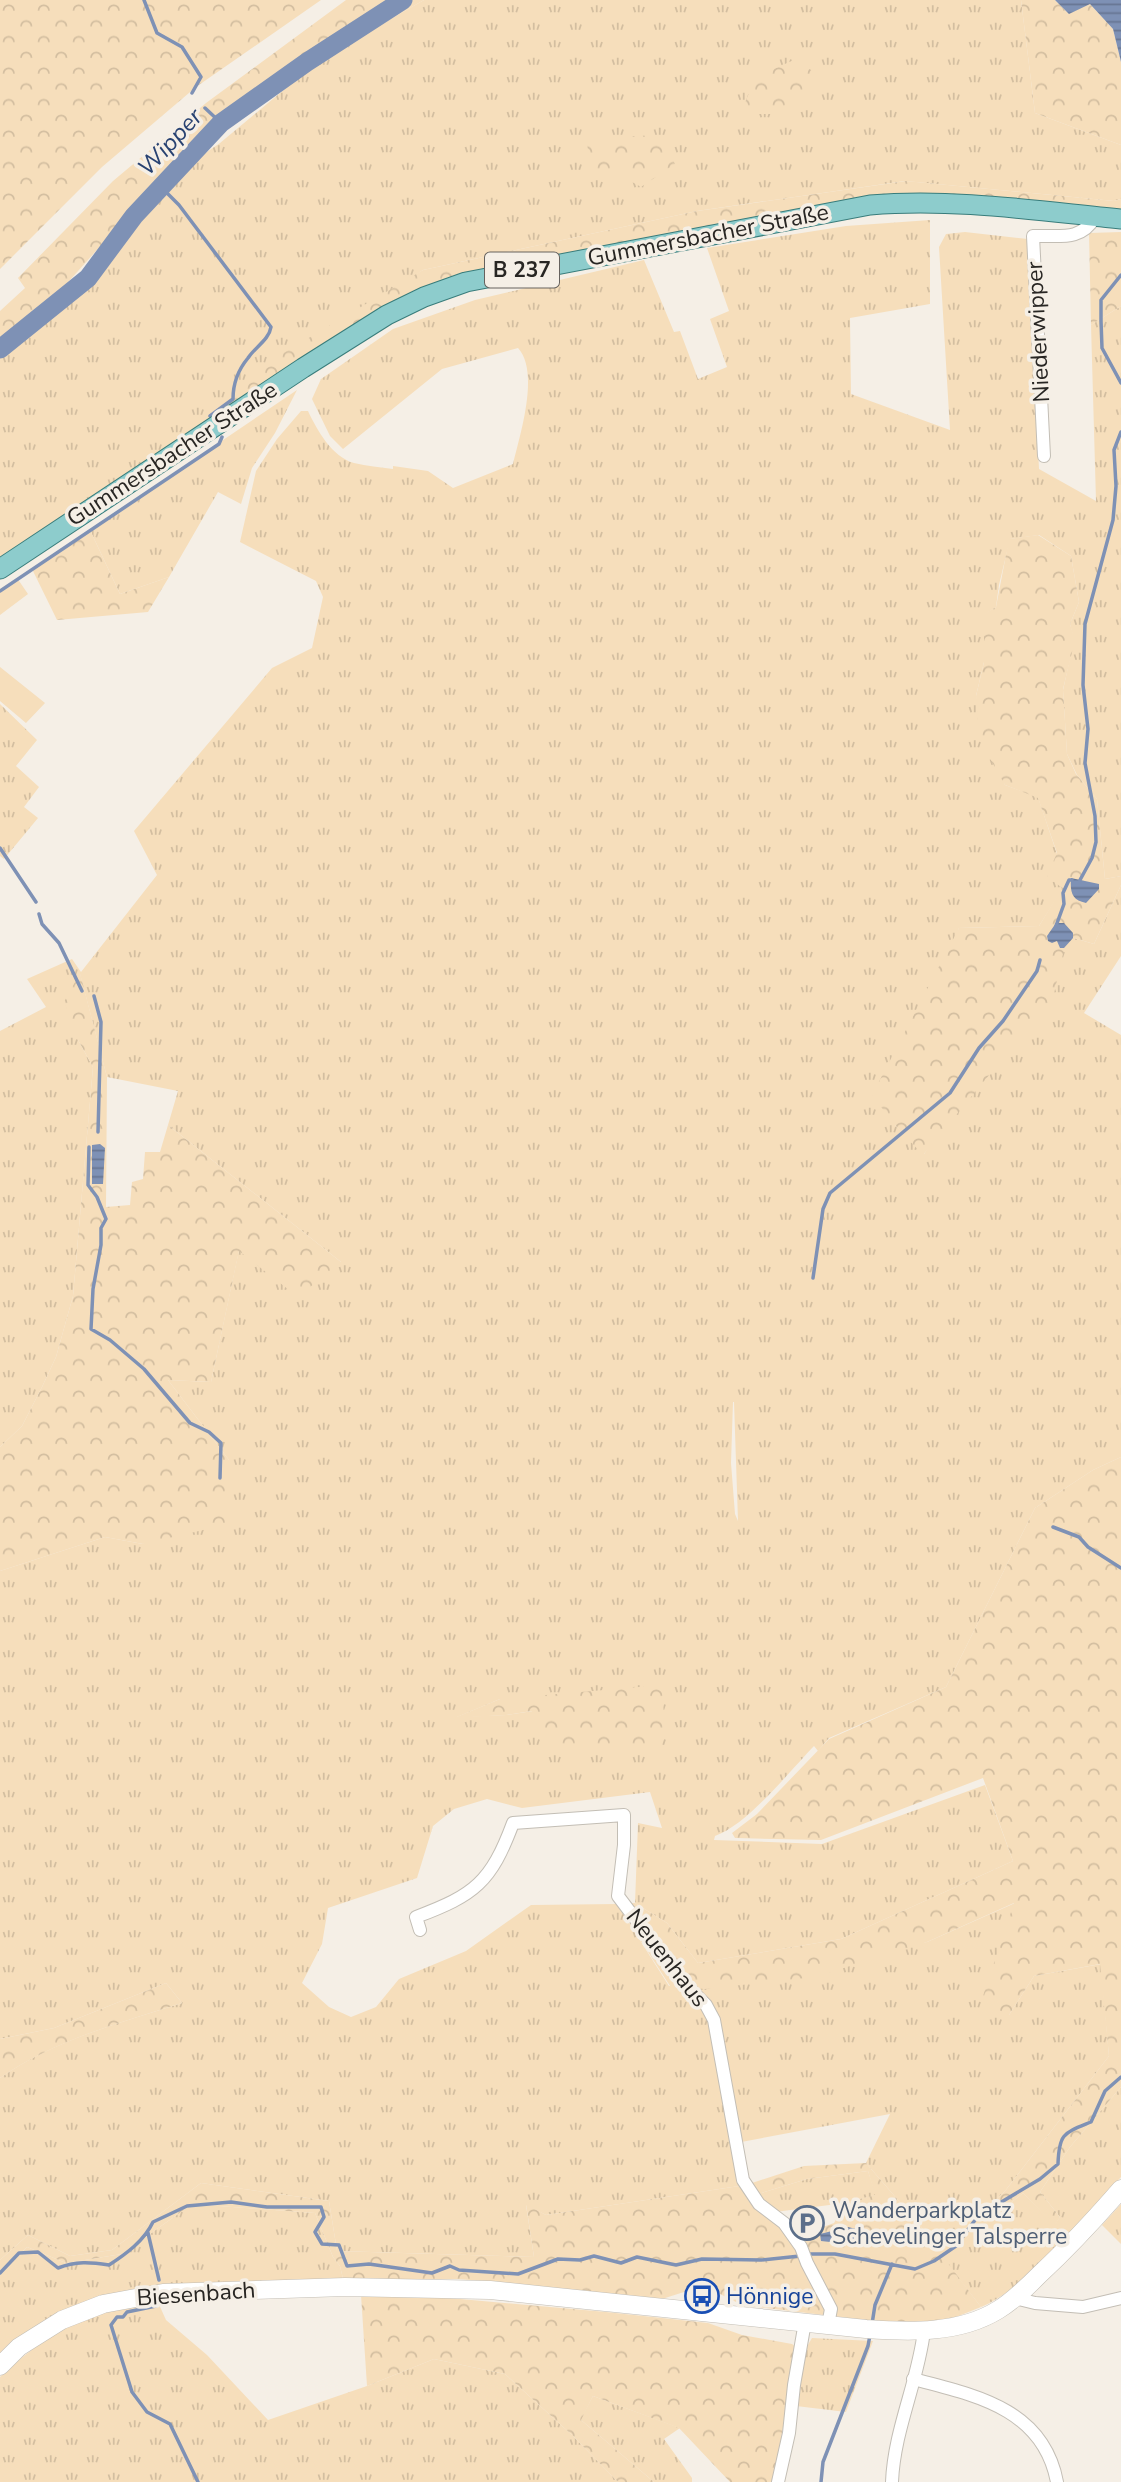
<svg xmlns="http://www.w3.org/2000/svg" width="1121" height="2482" font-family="'Nunito Sans',sans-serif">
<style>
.grass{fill:url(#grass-tufts);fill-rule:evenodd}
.forest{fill:url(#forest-crowns)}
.garden{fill:#f6debb}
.water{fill:url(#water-rules)}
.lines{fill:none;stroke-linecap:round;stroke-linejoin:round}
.stream{stroke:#7e91b5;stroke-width:3.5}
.river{stroke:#7e91b5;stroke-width:19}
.street-casing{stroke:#c3beb5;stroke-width:14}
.secondary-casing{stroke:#c3beb5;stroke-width:19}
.primary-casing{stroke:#387c7b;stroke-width:21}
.street{stroke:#fff;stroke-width:12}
.secondary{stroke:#fff;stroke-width:18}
.primary{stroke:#8dcccc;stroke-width:19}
.labels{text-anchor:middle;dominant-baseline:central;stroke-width:7;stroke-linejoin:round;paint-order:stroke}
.shield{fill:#f5efe6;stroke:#66625e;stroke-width:2}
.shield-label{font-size:21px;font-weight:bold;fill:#282623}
.street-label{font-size:23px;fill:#282623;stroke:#f5efe6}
.service-label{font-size:23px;fill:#4e5e75;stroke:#f5efe6;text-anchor:start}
.transit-label{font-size:23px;fill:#164399;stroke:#f5efe6;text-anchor:start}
.water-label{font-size:24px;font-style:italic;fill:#284271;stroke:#f5efe6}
</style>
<defs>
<pattern id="grass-tufts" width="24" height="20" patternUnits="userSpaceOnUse" patternTransform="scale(1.75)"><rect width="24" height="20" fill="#f6debb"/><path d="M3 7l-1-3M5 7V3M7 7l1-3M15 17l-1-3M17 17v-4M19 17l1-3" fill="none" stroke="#d3bea0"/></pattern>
<pattern id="forest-crowns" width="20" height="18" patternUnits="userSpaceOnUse" patternTransform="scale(1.75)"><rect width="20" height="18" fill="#f6debb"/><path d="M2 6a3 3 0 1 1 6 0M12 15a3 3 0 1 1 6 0" fill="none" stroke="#d3bea0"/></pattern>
<pattern id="water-rules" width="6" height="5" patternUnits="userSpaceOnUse" patternTransform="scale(1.75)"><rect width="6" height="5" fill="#7e91b5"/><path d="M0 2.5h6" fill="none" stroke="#677693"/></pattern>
</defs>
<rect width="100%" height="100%" fill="#f5efe6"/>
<!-- grass -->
<path class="grass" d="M 424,0 L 1021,0 L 1035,113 L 1121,145 L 1121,199 L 1114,201 L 905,181 L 697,211 L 423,270 L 223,412 L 0,557 L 0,358 L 42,322 L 66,306 L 114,252 L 179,171 L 220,143 L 322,58 Z
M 930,220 L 930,304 L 850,318 L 851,394 L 950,430 L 939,247 L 946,234 L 965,232 L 1028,239 L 1039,469 L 1096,501 L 1091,325 L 1121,306 L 1121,876 L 1105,879 L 1097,799 L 1077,775 L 1067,754 L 1063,690 L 1074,640 L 1070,624 L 1079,602 L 1071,556 L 1039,535 L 1010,539 L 999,585 L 996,607 L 984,615 L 984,662 L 976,696 L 1005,785 L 1038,797 L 1057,854 L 1063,888 L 1039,926 L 959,928 L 895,1125 L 924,1154 L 1067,936 L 1094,944 L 1121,885 L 1121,956 L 1084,1013 L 1121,1035 L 1121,1457 L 1093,1470 L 1035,1508 L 946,1687 L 829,1738 L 818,1751 L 814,1746 C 789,1772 747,1825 715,1836 L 714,1840 L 822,1844 L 985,1785 L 1013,1861 L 841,1939 L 698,1963 L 667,1923 L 635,1903 L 638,1823 L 662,1828 L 650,1792 L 522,1808 L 487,1799 L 454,1809 L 433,1826 L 417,1878 L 328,1908 L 322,1944 L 302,1983 L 329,2007 L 351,2017 L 376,2007 L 399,1979 L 466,1951 L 531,1905 L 617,1904 L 669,1986 L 927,1942 L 1015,1903 L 1009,2015 L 1034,1976 L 1101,1964 L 1109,2056 L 1005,2191 L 942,2251 L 866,2163 L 890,2114 L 736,2143 L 746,2185 L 546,2215 L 526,2205 L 534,2257 L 337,2251 L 329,2201 L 201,2183 L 112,2250 L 70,2256 L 28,2235 L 0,2260 L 0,2078 C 54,2040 119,2023 182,2003 L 166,1983 L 54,2028 L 0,2039 L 0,1571 L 105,1537 L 143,1544 L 229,1460 L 168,1380 L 211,1382 L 239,1250 L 341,1262 L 168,1125 L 178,1091 L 107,1077 L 80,974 L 78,1040 L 93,1067 L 73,1296 L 56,1357 L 42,1387 L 22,1426 L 0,1447 L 0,1031 L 46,1007 L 27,979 L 72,959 L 81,972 L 157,875 L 134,831 L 272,668 L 312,648 L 323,597 L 316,581 L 240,542 L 256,471 L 277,439 L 301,411 L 308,411 C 317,430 332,457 354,463 C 367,466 380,467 393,469 L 393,466 L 428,471 L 453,488 L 513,464 C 520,435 540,372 518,348 L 442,369 L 343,449 L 330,436 L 312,399 L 321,379 L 393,329 L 475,300 L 644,260 L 674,332 L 680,331 L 698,379 L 727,367 L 710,319 L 729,311 L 707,248 L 846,226 ZM 733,1402 L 734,1402 L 738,1521 L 735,1514 L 731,1463 ZM 500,1699 L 660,1751 L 533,1711 L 506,1715 L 457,1717 Z
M 297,390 L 275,433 L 252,468 L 241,504 L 218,492 L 169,577 L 120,594 L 90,530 Z
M 0,704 L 37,740 L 16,766 L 39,787 L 24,807 L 38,818 L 4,859 L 0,856 Z
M 1121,2087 L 1121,2177 C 1087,2216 1027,2288 981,2307 L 943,2258 L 1023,2193 L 1055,2224 L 1060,2217 L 1040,2192 L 1070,2147 Z
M 868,2171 L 876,2195 L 845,2203 L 775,2212 L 761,2200 L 758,2194 L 807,2179 Z
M 192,2204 L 315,2213 L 333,2257 L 340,2266 L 343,2279 L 104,2296 L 0,2357 L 0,2273 L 27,2247 L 66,2263 L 122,2254 Z
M 1121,2204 L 1121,2244 L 1102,2225 Z
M 157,2300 L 166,2320 L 207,2355 L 268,2420 L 367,2386 L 434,2359 L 505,2374 L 572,2435 L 593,2396 L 680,2428 L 664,2439 L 692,2478 L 692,2482 L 654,2482 L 581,2420 L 573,2436 L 618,2482 L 0,2482 L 0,2377 C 31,2348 68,2321 109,2309 C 125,2305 141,2303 157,2300 Z
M 812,2338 L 873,2341 L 846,2412 L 796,2406 L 802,2355 Z"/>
<!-- forest -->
<path class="forest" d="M 0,0 L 321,0 L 196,87 L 102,167 L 0,269 Z
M 346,0 L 394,0 L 305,63 L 221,134 L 174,164 L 0,358 L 0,311 L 25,288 L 18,278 L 113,181 L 206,103 Z
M 404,0 L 424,0 L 322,58 Z
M 1021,0 L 1055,0 L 1069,14 L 1089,3 L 1113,29 L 1121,62 L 1121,145 L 1035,113 Z
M 796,59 L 826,81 L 771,114 L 740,114 L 756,77 Z
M 661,135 L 675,164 L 641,187 L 623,177 L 591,168 L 586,138 Z
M 906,181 L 1114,201 L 1121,199 L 1121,212 L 933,194 L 467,275 L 223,412 L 250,373 L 423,270 L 697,211 Z
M 1121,232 L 1121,306 L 1091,325 L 1089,233 Z
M 90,530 L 120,594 L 169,577 L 148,612 L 57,620 L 32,569 Z
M 1038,535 L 1071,556 L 1079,602 L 1070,624 L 1075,640 L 1063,689 L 1067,754 L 1076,774 L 1097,799 L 1105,879 L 1121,876 L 1121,885 L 1094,944 L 1067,936 L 1053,998 L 923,1155 L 895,1125 L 872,1095 L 959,928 L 1039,926 L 1062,888 L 1047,876 L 1057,853 L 1038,798 L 1005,785 L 979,739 L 976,696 L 984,662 L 984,614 L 996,607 L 1009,539 Z
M 80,973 L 107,1077 L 106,1207 L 130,1205 L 132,1182 L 143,1179 L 145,1152 L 160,1152 L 168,1125 L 341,1262 L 298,1297 L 239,1251 L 211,1382 L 168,1380 L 229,1460 L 229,1524 L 143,1544 L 105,1537 L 0,1571 L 0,1447 L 22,1426 L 42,1387 L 56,1357 L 73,1296 L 93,1067 L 78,1040 L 64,1002 Z
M 1121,1457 L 1121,2087 L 1070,2147 L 1040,2192 L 1060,2217 L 1055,2225 L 1023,2193 L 944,2258 L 981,2307 L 956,2317 L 924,2323 L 882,2322 L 742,2305 L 716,2292 L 684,2292 L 662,2299 L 459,2279 L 343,2279 L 340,2266 L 333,2257 L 315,2213 L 192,2204 L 122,2254 L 66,2263 L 27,2247 L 0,2273 L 0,2260 L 28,2235 L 70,2256 L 112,2250 L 201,2183 L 329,2201 L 337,2251 L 534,2257 L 526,2204 L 546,2215 L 746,2185 L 790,2239 L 834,2223 L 845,2203 L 875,2195 L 868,2171 L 807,2179 L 758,2194 L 752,2183 L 804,2166 L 866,2163 L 942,2251 L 1005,2191 L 1109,2056 L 1100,1964 L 1034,1976 L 1009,2015 L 981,2002 L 1014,1903 L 927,1942 L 815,1977 L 705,1989 L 670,1986 L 617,1904 L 635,1903 L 667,1923 L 698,1963 L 841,1939 L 1013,1861 L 983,1778 L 821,1840 L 735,1838 L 732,1833 L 757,1814 L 829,1739 L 946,1687 L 1035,1508 L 1093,1470 Z
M 662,1685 L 665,1733 L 660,1751 L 543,1746 L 532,1711 L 506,1715 L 454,1718 L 500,1699 Z
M 166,1983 L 182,2003 C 119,2023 55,2040 0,2078 L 0,2039 L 54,2028 Z
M 361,2295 L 416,2295 L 606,2312 L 708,2323 L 742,2335 L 792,2344 L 796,2347 L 774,2482 L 730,2482 L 679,2428 L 593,2396 L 581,2420 L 654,2482 L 618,2482 L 572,2435 L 505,2374 L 434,2359 L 367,2386 Z"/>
<!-- garden -->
<path class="garden" d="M 17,578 L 28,594 L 0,615 L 0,589 Z
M 0,667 L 45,703 L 26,723 L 0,701 Z"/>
<!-- water -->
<path class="water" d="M 1055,0 L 1121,0 L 1121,62 L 1113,29 L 1090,4 L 1069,14 Z
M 1071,878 L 1099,884 L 1099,889 L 1086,903 C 1072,900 1070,893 1071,878 Z
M 1056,923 L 1064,923 L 1073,933 L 1073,938 L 1064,948 L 1060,948 L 1057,941 L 1052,943 L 1048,941 L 1047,936 Z
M 100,1144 L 105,1148 L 103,1184 L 92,1184 L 92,1145 Z
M 848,2227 L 856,2229 L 857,2245 L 821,2241 L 820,2234 Z"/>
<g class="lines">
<!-- stream -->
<path class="stream" d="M 144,0 L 157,33 L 182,47 L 201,77 L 192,93
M 205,108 L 221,123
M 162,188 L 179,205 L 271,327 C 269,340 255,347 248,358 C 238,370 233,384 233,399 L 210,416
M 1121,275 L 1101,300 L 1101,321 L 1102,348 L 1121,383
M 0,591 L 219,444 L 222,437
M 0,848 L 36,902
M 1080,880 L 1092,858 L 1096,842 L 1095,816 L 1085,763 L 1088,729 L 1083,685 L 1085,624 L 1113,520 L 1116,486 L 1114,450 L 1121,432
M 39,914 L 42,924 L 59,943 L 82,991
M 1056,926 L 1064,904 L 1063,893 L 1069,880 L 1072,880
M 94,996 L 101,1022 L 98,1132
M 89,1147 L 88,1185 L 97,1197 L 106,1219 L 101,1228 L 101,1245 L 93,1289 L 91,1329 L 110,1340 L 144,1369 L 190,1423 L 209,1432 L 221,1443 L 220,1478
M 813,1278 L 823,1209 L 830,1193 L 950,1093 L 979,1048 L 1003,1021 L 1037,971 L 1040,960
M 1053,1527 L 1079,1537 L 1088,1547 L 1121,1568
M 148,2233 L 159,2280
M 808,2254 L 835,2254 L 915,2269 L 934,2261 L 956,2246 L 978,2216 L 1040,2179 L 1058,2164 C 1059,2133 1064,2133 1091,2122 L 1105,2091 L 1121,2077
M 0,2273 L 19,2253 L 38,2252 L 58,2268 C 76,2261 90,2262 109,2265 C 126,2254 144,2241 153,2222 L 187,2206 L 231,2202 L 267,2207 L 321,2207 L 324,2217 L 315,2232 L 322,2244 L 339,2245 L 347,2266 L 369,2264 L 432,2273 L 450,2266 L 459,2270 L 518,2274 L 558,2259 L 580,2260 L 594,2256 L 621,2263 L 637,2257 L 676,2265 L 702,2259 L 761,2260 L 800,2256
M 156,2306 L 127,2312 L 123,2317 L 117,2317 L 111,2325 L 132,2392 L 147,2412 L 170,2424 L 198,2482
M 872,2324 L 875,2305 L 892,2264
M 821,2482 L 823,2462 L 868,2346 L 870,2335"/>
<!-- river -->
<path class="river" d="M 0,349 L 88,278 L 134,216 L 221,123 L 307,62 L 403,0"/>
<!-- street casing -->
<g class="street-casing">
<path id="street" d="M 1044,456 L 1033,236 C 1058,235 1081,242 1095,217
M 420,1930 L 416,1917 C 475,1895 491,1882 513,1823 L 624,1815 L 624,1845 L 618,1896 L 683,1982 L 706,2005 L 714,2020 L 743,2180 L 759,2204 L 784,2223 L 801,2247 L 807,2263 L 831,2309 L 828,2325
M 1015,2298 L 1035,2303 L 1083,2307 L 1121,2298
M 913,2379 C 974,2395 1043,2408 1057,2482
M 778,2482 L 789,2433 L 794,2385 L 805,2322
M 892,2482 C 894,2430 918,2382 924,2331"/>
</g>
<!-- secondary casing -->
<g class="secondary-casing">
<path id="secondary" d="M 0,2366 L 19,2347 L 62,2320 L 103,2304 L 163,2293 L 345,2287 L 490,2290 L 866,2329 C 909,2332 959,2334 998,2310 C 1013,2301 1026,2288 1039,2275 C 1068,2248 1095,2219 1121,2189"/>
</g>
<!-- primary casing -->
<g class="primary-casing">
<path id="primary" d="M 0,569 L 303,368 L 387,315 L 424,297 L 466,282 L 870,205 C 954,198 1038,211 1121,219"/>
</g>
<!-- street -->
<use href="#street" class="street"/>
<!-- secondary -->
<use href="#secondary" class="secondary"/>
<!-- primary -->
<use href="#primary" class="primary"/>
</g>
<!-- icons -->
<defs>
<g id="parking-ring" transform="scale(1.75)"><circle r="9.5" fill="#f5efe6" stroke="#5c6f8a" stroke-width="1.5"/><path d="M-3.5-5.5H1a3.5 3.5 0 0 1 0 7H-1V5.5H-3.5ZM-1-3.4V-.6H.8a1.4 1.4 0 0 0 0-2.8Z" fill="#5c6f8a"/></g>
<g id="bus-ring" transform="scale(1.75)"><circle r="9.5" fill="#f5efe6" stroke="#1a4fb4" stroke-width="1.5"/><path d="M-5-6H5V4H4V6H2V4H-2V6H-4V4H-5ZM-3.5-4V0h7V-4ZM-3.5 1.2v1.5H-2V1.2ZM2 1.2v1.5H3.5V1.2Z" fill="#1a4fb4"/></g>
</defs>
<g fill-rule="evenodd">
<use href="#parking-ring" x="807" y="2223"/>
<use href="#bus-ring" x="702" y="2296"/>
</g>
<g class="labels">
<!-- shield labels -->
<rect class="shield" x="485" y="252.5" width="74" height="35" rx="5"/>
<g class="shield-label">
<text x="522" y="270">B 237</text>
</g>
<!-- street labels -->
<g class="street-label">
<text transform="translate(708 235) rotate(-11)">Gummersbacher Straße</text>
<text transform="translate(1038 332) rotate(-93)">Niederwipper</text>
<text transform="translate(172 454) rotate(-33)">Gummersbacher Straße</text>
<text transform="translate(667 1958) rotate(52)">Neuenhaus</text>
<text transform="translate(196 2294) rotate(-4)">Biesenbach</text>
</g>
<!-- service labels -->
<g class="service-label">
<text x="832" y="2210">Wanderparkplatz<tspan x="832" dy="26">Schevelinger Talsperre</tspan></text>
</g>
<!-- transit labels -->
<g class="transit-label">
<text x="726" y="2296">Hönnige</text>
</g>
<!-- water labels -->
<g class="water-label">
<text transform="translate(170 142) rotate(-47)">Wipper</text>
</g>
</g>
</svg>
